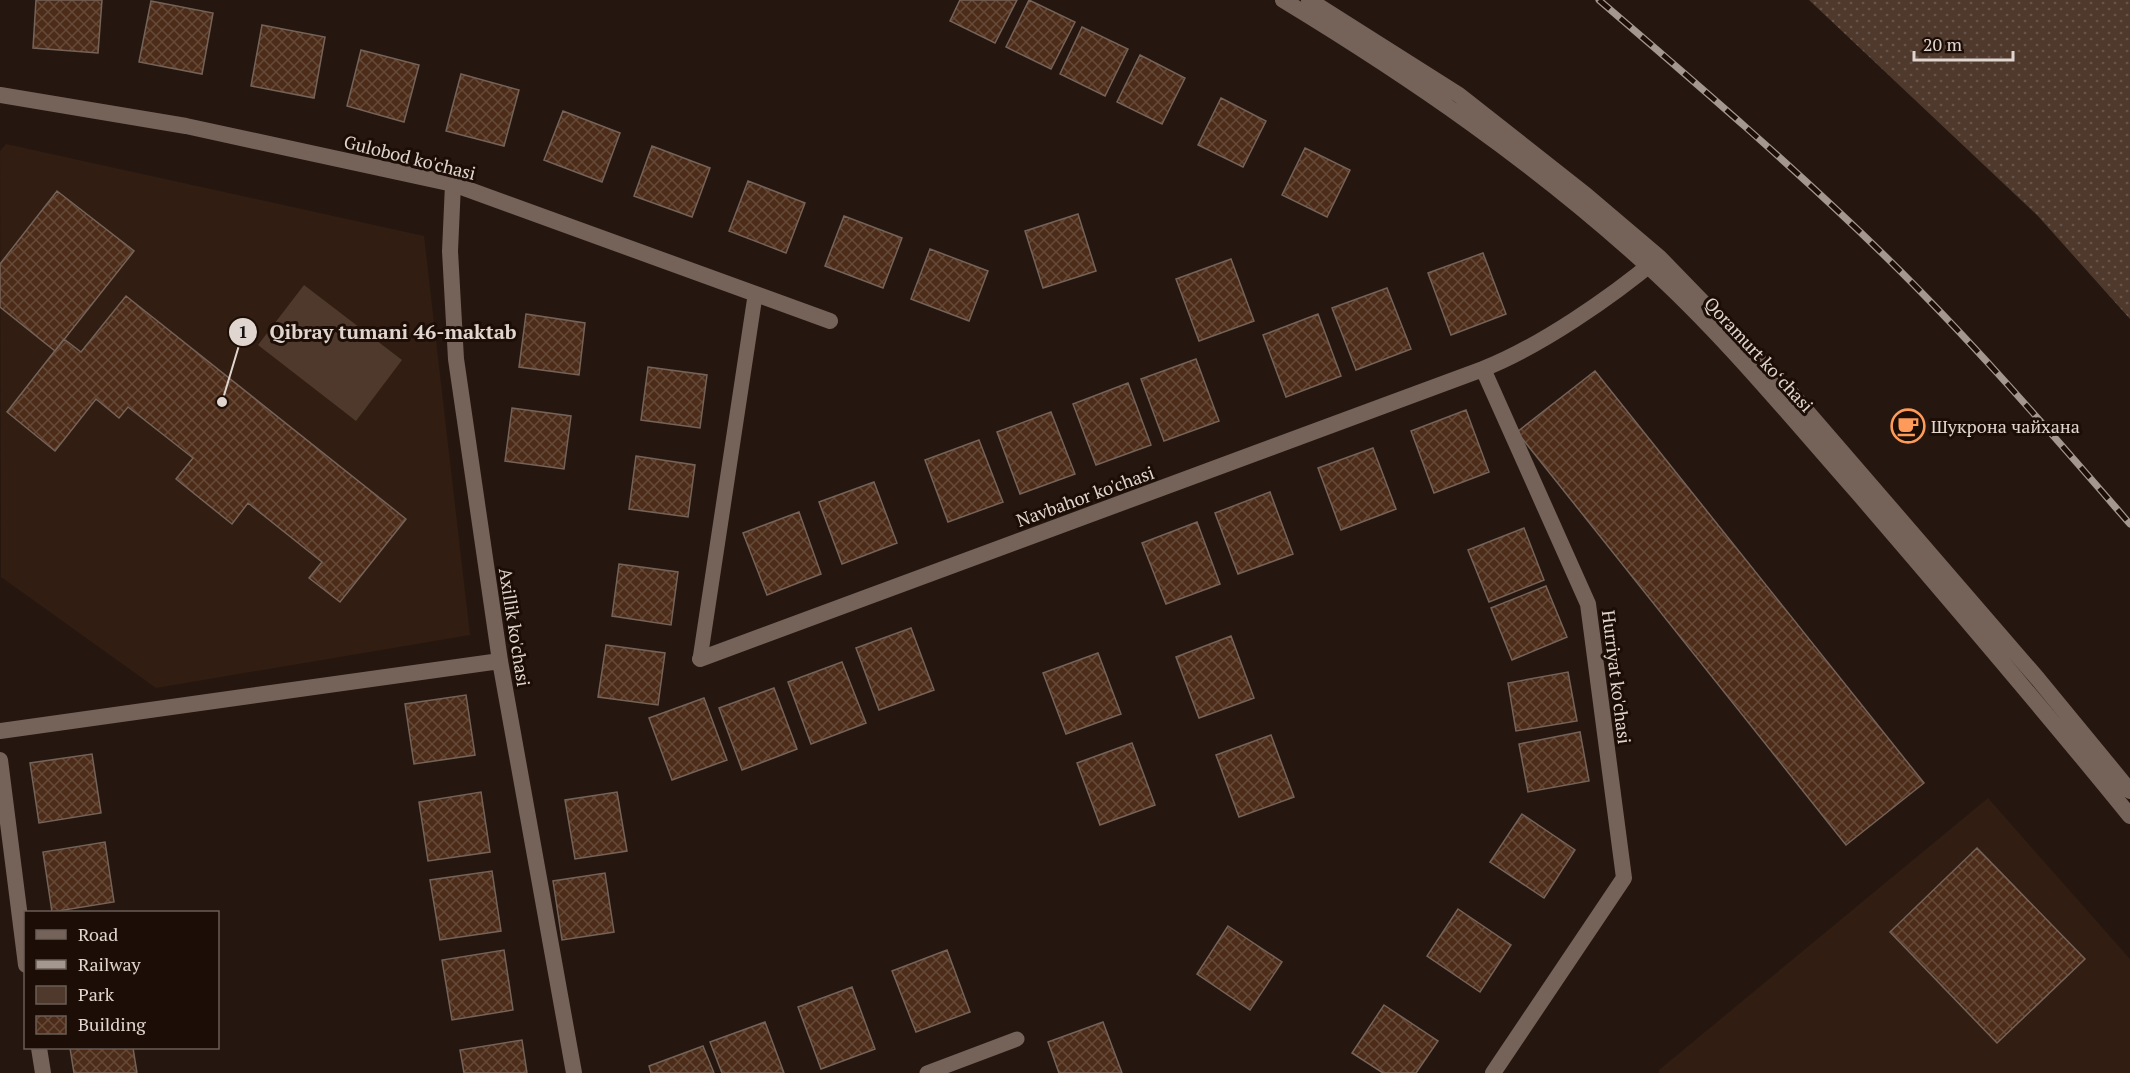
<svg xmlns="http://www.w3.org/2000/svg" width="2130" height="1073" font-family="'PT Serif',serif">
<style>
.built{fill:#311d11}
.green{fill:url(#green-dots)}
.pitch{fill:#4f392d}
.building{fill:url(#building-cross-hatch);stroke:#756359;stroke-width:1.5}
.lines{fill:none;stroke-linecap:round;stroke-linejoin:round}
.service{stroke:#756359;stroke-width:15}
.minor{stroke:#756359;stroke-width:16}
.secondary{stroke:#756359;stroke-width:16}
.rail-casing{stroke:#a39790;stroke-width:7}
.rail{stroke:#1c0e06;stroke-width:4.5;stroke-dasharray:14;stroke-linecap:butt}
.labels{text-anchor:middle;dominant-baseline:central;stroke-width:6;stroke-linejoin:round;paint-order:stroke}
.street-label{font-size:18px;fill:#e0d5cf;stroke:#1c0e06}
.poi-label{font-size:18px;fill:#e0d5cf;stroke:#1c0e06;text-anchor:start}
.leader{fill:none;stroke:#e0d5cf;stroke-width:2}
.callout-dot{fill:#e0d5cf;stroke:#1c0e06;stroke-width:2}
.mark-label{font-size:18px;text-anchor:middle;font-weight:bold;fill:#111}
.callout-label{font-size:20px;text-anchor:middle;font-weight:bold;fill:#e0d5cf;stroke:#1c0e06;stroke-width:6;stroke-linejoin:round;paint-order:stroke}
</style>
<defs>
<pattern id="green-dots" width="8" height="8" patternUnits="userSpaceOnUse" patternTransform="scale(1.5)"><rect width="8" height="8" fill="#4f392d"/><path d="M2 2h.1M6 6h.1" fill="none" stroke="#68554a" stroke-width="1.8" stroke-linecap="round"/></pattern>
<pattern id="building-cross-hatch" width="8" height="8" patternUnits="userSpaceOnUse" patternTransform="scale(1.5)"><rect width="8" height="8" fill="#4c2c18"/><path d="M0 0l8 8M0 8l8-8" fill="none" stroke="#664a39"/></pattern>
</defs>
<rect width="100%" height="100%" fill="#25170f"/>
<!-- built -->
<path class="built" d="M 6,144 L 424,236 L 470,635 L 156,688 L 1,577 L 0,151 Z
M 1988,798 L 2130,959 L 2130,1073 L 1659,1073 L 1659,1070 Z"/>
<!-- green -->
<path class="green" d="M 1809,0 L 2130,0 L 2130,319 L 2038,216 Z"/>
<!-- pitch -->
<path class="pitch" d="M 304,285 L 402,360 L 356,421 L 258,345 Z"/>
<!-- building -->
<path class="building" d="M 36,0 L 102,0 L 98,53 L 33,48 Z
M 960,0 L 1017,0 L 995,43 L 950,21 Z
M 1029,0 L 1075,22 L 1051,69 L 1006,47 Z
M 151,1 L 213,13 L 202,74 L 139,62 Z
M 262,25 L 325,37 L 314,98 L 251,86 Z
M 1082,27 L 1128,49 L 1105,96 L 1060,74 Z
M 361,50 L 419,65 L 404,122 L 347,106 Z
M 1140,55 L 1185,78 L 1162,124 L 1117,102 Z
M 461,74 L 519,90 L 504,146 L 446,131 Z
M 1221,98 L 1266,121 L 1243,167 L 1198,145 Z
M 563,111 L 620,133 L 602,182 L 544,160 Z
M 652,146 L 710,168 L 692,217 L 634,196 Z
M 1305,148 L 1350,170 L 1327,217 L 1282,195 Z
M 748,181 L 805,203 L 786,253 L 729,231 Z
M 57,191 L 134,251 L 55,351 L 0,307 L 0,264 Z
M 1078,214 L 1096,271 L 1043,288 L 1025,231 Z
M 844,216 L 902,238 L 883,288 L 825,266 Z
M 930,249 L 988,271 L 969,321 L 911,299 Z
M 1483,253 L 1506,314 L 1451,335 L 1428,273 Z
M 1231,259 L 1254,321 L 1199,341 L 1176,279 Z
M 1387,288 L 1411,349 L 1356,370 L 1332,308 Z
M 126,296 L 406,519 L 340,602 L 309,578 L 322,562 L 248,503 L 232,524 L 176,479 L 193,458 L 128,407 L 119,418 L 96,399 L 55,451 L 7,412 L 64,339 L 81,352 Z
M 526,314 L 585,323 L 579,375 L 519,367 Z
M 1318,314 L 1341,376 L 1286,397 L 1263,335 Z
M 1196,359 L 1219,421 L 1164,441 L 1141,379 Z
M 648,367 L 707,375 L 700,428 L 641,420 Z
M 1595,371 L 1924,783 L 1846,845 L 1517,432 Z
M 1128,383 L 1151,445 L 1096,465 L 1073,404 Z
M 512,408 L 571,416 L 564,469 L 505,461 Z
M 1466,410 L 1489,472 L 1434,493 L 1411,431 Z
M 1051,412 L 1075,474 L 1020,494 L 997,432 Z
M 979,440 L 1003,502 L 948,522 L 925,460 Z
M 1373,448 L 1396,509 L 1341,530 L 1318,468 Z
M 636,456 L 695,465 L 688,517 L 629,509 Z
M 874,482 L 897,543 L 842,564 L 819,502 Z
M 1270,492 L 1293,554 L 1238,574 L 1215,513 Z
M 799,512 L 821,574 L 767,595 L 743,533 Z
M 1197,522 L 1220,584 L 1166,604 L 1142,543 Z
M 1524,528 L 1544,580 L 1489,602 L 1468,550 Z
M 619,564 L 678,572 L 671,625 L 612,616 Z
M 1546,586 L 1567,637 L 1512,660 L 1491,608 Z
M 911,628 L 934,690 L 879,710 L 856,648 Z
M 1231,636 L 1254,698 L 1199,718 L 1176,657 Z
M 606,645 L 665,653 L 658,705 L 598,697 Z
M 1098,653 L 1121,714 L 1066,734 L 1043,673 Z
M 842,662 L 866,723 L 811,744 L 788,682 Z
M 1568,672 L 1577,721 L 1516,731 L 1508,683 Z
M 774,688 L 797,749 L 742,770 L 719,708 Z
M 466,695 L 475,755 L 414,764 L 405,704 Z
M 704,698 L 727,760 L 672,780 L 649,718 Z
M 1580,732 L 1589,781 L 1528,792 L 1519,744 Z
M 1271,735 L 1294,797 L 1239,817 L 1216,755 Z
M 1132,743 L 1155,805 L 1100,825 L 1077,763 Z
M 92,754 L 101,813 L 39,823 L 30,763 Z
M 481,792 L 490,852 L 428,861 L 419,802 Z
M 617,792 L 627,851 L 575,859 L 565,800 Z
M 1522,814 L 1575,850 L 1544,898 L 1490,862 Z
M 105,842 L 114,902 L 52,912 L 43,852 Z
M 1977,848 L 2085,959 L 1997,1043 L 1890,932 Z
M 492,871 L 501,931 L 440,940 L 430,880 Z
M 605,873 L 614,932 L 562,940 L 553,881 Z
M 1458,909 L 1511,945 L 1480,992 L 1427,956 Z
M 1228,926 L 1282,962 L 1250,1010 L 1197,974 Z
M 504,950 L 513,1010 L 452,1020 L 442,960 Z
M 947,950 L 970,1012 L 916,1032 L 892,971 Z
M 852,987 L 875,1049 L 821,1069 L 798,1007 Z
M 1384,1005 L 1438,1041 L 1416,1073 L 1383,1073 L 1352,1053 Z
M 765,1022 L 784,1073 L 722,1073 L 710,1042 Z
M 1103,1022 L 1122,1073 L 1059,1073 L 1048,1042 Z
M 522,1040 L 527,1073 L 464,1073 L 460,1050 Z
M 703,1046 L 714,1073 L 651,1073 L 649,1066 Z
M 70,1048 L 133,1048 L 137,1073 L 74,1073 Z"/>
<g class="lines">
<!-- service -->
<path class="service" d="M 700,659 L 755,296
M 927,1073 L 1017,1039"/>
<!-- minor -->
<path class="minor" d="M 0,95 L 186,126 L 453,184 L 830,321
M 453,184 L 450,251 L 456,359 L 500,661 L 574,1073
M 700,659 L 1483,369
M 0,731 L 500,661
M 0,760 L 26,965
M 39,1048 L 43,1073
M 1493,1073 L 1624,878 L 1588,604 L 1483,369 C 1539,347 1612,297 1658,258"/>
<!-- secondary -->
<path class="secondary" d="M 1283,0 C 1413,79 1535,163 1648,266 C 1724,335 1790,416 1858,493 C 1950,600 2041,706 2130,816
M 1309,0 L 1459,95 L 1586,195 L 1659,257 L 1791,393 L 2038,679 L 2130,791"/>
<!-- rail casing -->
<g class="rail-casing">
<path id="rail" d="M 1599,0 C 1697,84 1795,168 1887,258 C 1973,342 2051,433 2130,524"/>
</g>
<!-- rail -->
<use href="#rail" class="rail"/>
</g>
<!-- icons -->
<defs>
<g id="cafe-ring" transform="scale(1.725)"><circle r="9.5" fill="#1c0e06" stroke="#ff9b5a" stroke-width="1.5"/><path d="M-5.5-4.5H6V0H3Q3 3.5 0 3.5H-2.5Q-5.5 3.5-5.5 0ZM3-3.2v2h1.7v-2ZM-6 4.5H4V6H-6Z" fill="#ff9b5a"/></g>
</defs>
<g fill-rule="evenodd">
<use href="#cafe-ring" x="1908" y="426"/>
</g>
<g class="labels">
<!-- street labels -->
<g class="street-label">
<text transform="translate(410 157) rotate(14)">Gulobod ko'chasi</text>
<text transform="translate(1759 354) rotate(47)">Qoramurt koʻchasi</text>
<text transform="translate(1085 496) rotate(-20)">Navbahor ko'chasi</text>
<text transform="translate(515 627) rotate(81)">Axillik ko'chasi</text>
<text transform="translate(1617 677) rotate(83)">Hurriyat ko'chasi</text>
</g>
<!-- poi labels -->
<g class="poi-label">
<text x="1931" y="426">Шукрона чайхана</text>
</g>
</g>
<!-- callouts -->
<path class="leader" d="M222 402L243 332"/>
<g class="callout-dot">
<circle cx="222" cy="402" r="6"/>
<circle cx="243" cy="332" r="15"/>
</g>
<g class="mark-label">
<text x="243" y="338">1</text>
</g>
<g class="callout-label">
<text x="393" y="339">Qibray tumani 46-maktab</text>
</g>
<!-- legend -->
<rect x="24" y="911" width="195" height="138" fill="#1c0e06" stroke="#6a5e56" stroke-width="1.5"/>
<rect x="36" y="930" width="30" height="9" fill="#756359" stroke="#6a5e56" stroke-width="1.5"/>
<text x="78" y="941" font-size="18" fill="#e0d5cf">Road</text>
<rect x="36" y="960" width="30" height="9" fill="#a39790" stroke="#6a5e56" stroke-width="1.5"/>
<text x="78" y="971" font-size="18" fill="#e0d5cf">Railway</text>
<rect x="36" y="986" width="30" height="18" fill="#4f392d" stroke="#6a5e56" stroke-width="1.5"/>
<text x="78" y="1001" font-size="18" fill="#e0d5cf">Park</text>
<rect x="36" y="1016" width="30" height="18" fill="url(#building-cross-hatch)" stroke="#6a5e56" stroke-width="1.5"/>
<text x="78" y="1031" font-size="18" fill="#e0d5cf">Building</text>
<!-- scale -->
<path d="M1914 51v9h99v-9" fill="none" stroke="#e0d5cf" stroke-width="3"/>
<text x="1923" y="51" font-size="18" fill="#e0d5cf" stroke="#1c0e06" stroke-width="4.5" paint-order="stroke">20 m</text>
</svg>
